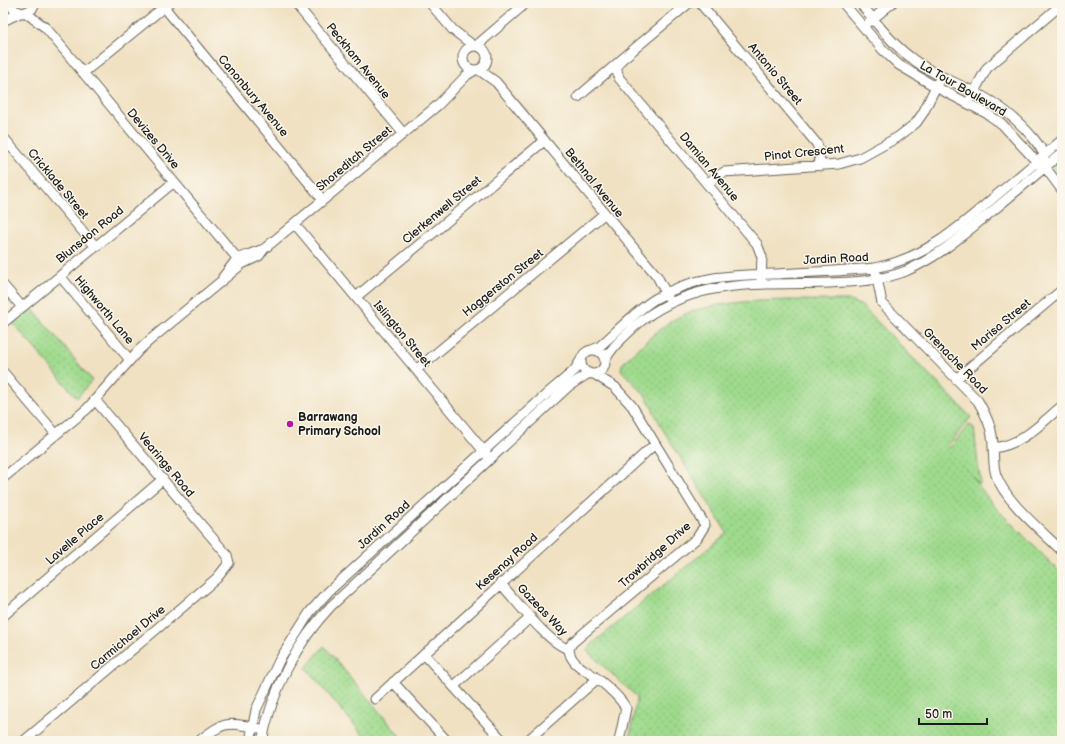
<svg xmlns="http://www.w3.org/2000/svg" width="1065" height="744" font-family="'Balsamiq Sans',sans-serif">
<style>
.grass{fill:url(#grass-dots);stroke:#5e7b54}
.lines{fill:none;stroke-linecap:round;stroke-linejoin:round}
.minor-casing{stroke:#666156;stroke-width:11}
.minor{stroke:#fff;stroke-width:9}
.poi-dot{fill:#b5179e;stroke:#fbf7ec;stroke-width:1.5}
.labels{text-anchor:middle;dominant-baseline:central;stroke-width:3;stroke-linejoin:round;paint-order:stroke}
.street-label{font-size:12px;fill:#1c1c1c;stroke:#fbf7ec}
.poi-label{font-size:12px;font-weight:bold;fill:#1c1c1c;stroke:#fbf7ec;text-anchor:start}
</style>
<defs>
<pattern id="grass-dots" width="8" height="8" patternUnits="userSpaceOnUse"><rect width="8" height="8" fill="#9fda8d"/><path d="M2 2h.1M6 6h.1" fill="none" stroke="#88ba79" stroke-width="1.8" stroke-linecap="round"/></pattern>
</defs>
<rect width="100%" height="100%" fill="#fbf7ec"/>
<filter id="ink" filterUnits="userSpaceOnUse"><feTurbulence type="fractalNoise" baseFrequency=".025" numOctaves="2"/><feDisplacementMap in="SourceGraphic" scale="8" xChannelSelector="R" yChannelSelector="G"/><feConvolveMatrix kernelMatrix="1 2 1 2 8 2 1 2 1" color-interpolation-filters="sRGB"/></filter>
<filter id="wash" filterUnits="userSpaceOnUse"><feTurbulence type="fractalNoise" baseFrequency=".012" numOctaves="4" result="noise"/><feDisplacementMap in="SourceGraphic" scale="16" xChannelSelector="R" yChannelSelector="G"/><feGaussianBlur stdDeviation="0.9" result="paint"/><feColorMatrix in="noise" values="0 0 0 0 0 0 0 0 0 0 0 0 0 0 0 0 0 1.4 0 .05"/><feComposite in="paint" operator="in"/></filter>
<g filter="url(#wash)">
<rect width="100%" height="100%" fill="#f0e1c2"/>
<!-- grass -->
<path class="grass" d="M 1062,156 L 1062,180 L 1051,166 Z
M 848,300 L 862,306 L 971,417 L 948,446 L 950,448 L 969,424 L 974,428 L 978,465 L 981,483 L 978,484 L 966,468 L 994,506 L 1062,574 L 1062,741 L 629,741 L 637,697 L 587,651 L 592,644 L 727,533 L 662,428 L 646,396 L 621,370 L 622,364 C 638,349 654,332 673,320 C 714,295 800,301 848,300 Z
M 31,307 L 92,380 L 77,398 L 13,323 Z
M 324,646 L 404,741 L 368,741 L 306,668 Z"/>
</g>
<g filter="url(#ink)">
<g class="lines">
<!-- minor casing -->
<g class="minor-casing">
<path id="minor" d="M 10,3 L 14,10 L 23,13 L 32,9 L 35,3
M 295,3 L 403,133
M 430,3 L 453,30 L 474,46
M 689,3 L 621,60 C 616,66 616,70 619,78 L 757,244 L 762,257 L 761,279
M 700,3 L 817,144 L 819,150 L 820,166
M 843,3 L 883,50 L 899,65 L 936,87 L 986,113 L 1002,124 L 1037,162 L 1045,167 L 1062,190
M 860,3 C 876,22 890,42 910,57 C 931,74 958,83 982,96 C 1002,107 1020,122 1034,139 C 1039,146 1045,152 1045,161
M 164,7 L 323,200
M 26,13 L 46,28 L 242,264
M 3,21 L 20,13
M 869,22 L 892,3
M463 58a12 12 0 1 1 24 0a12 12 0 1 1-24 0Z
M 476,46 L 526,3
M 479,70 L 496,82 L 657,276 L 668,297
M 83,73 L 169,3
M 578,97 L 619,62
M 971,97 L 987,68 L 1062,4
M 3,137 L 96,247
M 707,183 L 724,172 L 839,164 L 860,158 L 898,137 L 916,123 L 923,113 L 941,76
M 295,224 L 487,455
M 876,273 L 882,303 L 978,401 C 987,417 993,430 993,447 C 994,457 993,466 996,475 C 1005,501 1042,531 1062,551
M 60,276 L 130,360
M 223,277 L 237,259 L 261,250
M 3,285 L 22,307
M 356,297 L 544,141
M 3,323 L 174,182
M 592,350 L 599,347 C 618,331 634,312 655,299 C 695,275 733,275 778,274 C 811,272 843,271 875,268 C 924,258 955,231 992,199 C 1015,180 1039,160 1062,140
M581 362a12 12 0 1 1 24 0a12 12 0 1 1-24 0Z
M 605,361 C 611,347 623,338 634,327 C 691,277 758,285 829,283 C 855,282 881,281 906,271 C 938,257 963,235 990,213 C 1014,193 1038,173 1062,153
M 416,370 L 604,214
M 3,372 L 55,433
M 956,379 L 1062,290
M 994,448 C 1023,444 1040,424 1062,406
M 3,478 L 87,409 L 138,351 L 150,340 L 242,264 L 259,256 L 264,249 L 438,105 L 467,75 L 475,70
M 500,583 C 516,600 548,644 569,649
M 3,616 L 163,479
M 569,649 L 572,643 L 697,538 L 705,525 L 632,406 L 615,387 L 594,374
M 569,649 C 570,665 587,670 598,679 C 608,687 619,696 626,708 L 619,741
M 424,654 L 503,741
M 393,682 L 447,741
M 454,686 L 531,617
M 375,699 L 655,444
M 24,741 L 217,578 L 229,563 L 227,555 L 95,400
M 199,741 C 224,721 227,722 258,728
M 250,741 L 256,710 L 279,661 L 310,612 L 329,591 L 549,392 L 574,371 L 581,360
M 262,741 C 272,691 296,643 331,606 L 569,386 L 589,373
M 527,741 L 597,679"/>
</g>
<!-- minor -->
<use href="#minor" class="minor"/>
</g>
</g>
<!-- markers -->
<circle class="poi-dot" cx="290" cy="424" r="4"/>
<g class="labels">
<!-- street labels -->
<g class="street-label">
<text transform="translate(358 61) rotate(51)">Peckham Avenue</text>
<text transform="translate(775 74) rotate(50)">Antonio Street</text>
<text transform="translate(963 89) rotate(30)">La Tour Boulevard</text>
<text transform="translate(253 96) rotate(50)">Canonbury Avenue</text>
<text transform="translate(153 139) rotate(50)">Devizes Drive</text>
<text transform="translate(804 153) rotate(-6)">Pinot Crescent</text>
<text transform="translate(354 159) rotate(-40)">Shoreditch Street</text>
<text transform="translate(709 167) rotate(50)">Damian Avenue</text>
<text transform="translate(594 183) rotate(51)">Bethnal Avenue</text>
<text transform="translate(58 184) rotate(50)">Cricklade Street</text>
<text transform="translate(442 210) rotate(-40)">Clerkenwell Street</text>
<text transform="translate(90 235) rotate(-39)">Blunsdon Road</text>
<text transform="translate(836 259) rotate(-3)">Jardin Road</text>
<text transform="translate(503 283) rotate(-39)">Haggerston Street</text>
<text transform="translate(104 310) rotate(50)">Highworth Lane</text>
<text transform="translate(1001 325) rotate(-40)">Marisa Street</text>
<text transform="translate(402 334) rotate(50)">Islington Street</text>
<text transform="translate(955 361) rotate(46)">Grenache Road</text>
<text transform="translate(166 465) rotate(50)">Vearings Road</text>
<text transform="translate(384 525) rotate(-42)">Jardin Road</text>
<text transform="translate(75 539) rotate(-41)">Lavelle Place</text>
<text transform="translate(655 555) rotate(-42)">Trowbridge Drive</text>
<text transform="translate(507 562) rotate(-42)">Kesenay Road</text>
<text transform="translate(542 610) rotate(46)">Gazeas Way</text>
<text transform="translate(128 638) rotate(-40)">Carmichael Drive</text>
</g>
<!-- poi labels -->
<g class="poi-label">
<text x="298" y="417">Barrawang<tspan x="298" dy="14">Primary School</tspan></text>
</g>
</g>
<!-- margin -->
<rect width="1065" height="744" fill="none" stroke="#fbf7ec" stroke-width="16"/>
<!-- scale -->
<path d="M919 718v6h68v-6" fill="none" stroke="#1c1c1c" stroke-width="2"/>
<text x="925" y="718" font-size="12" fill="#1c1c1c" stroke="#fbf7ec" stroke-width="3" paint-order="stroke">50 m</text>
</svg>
